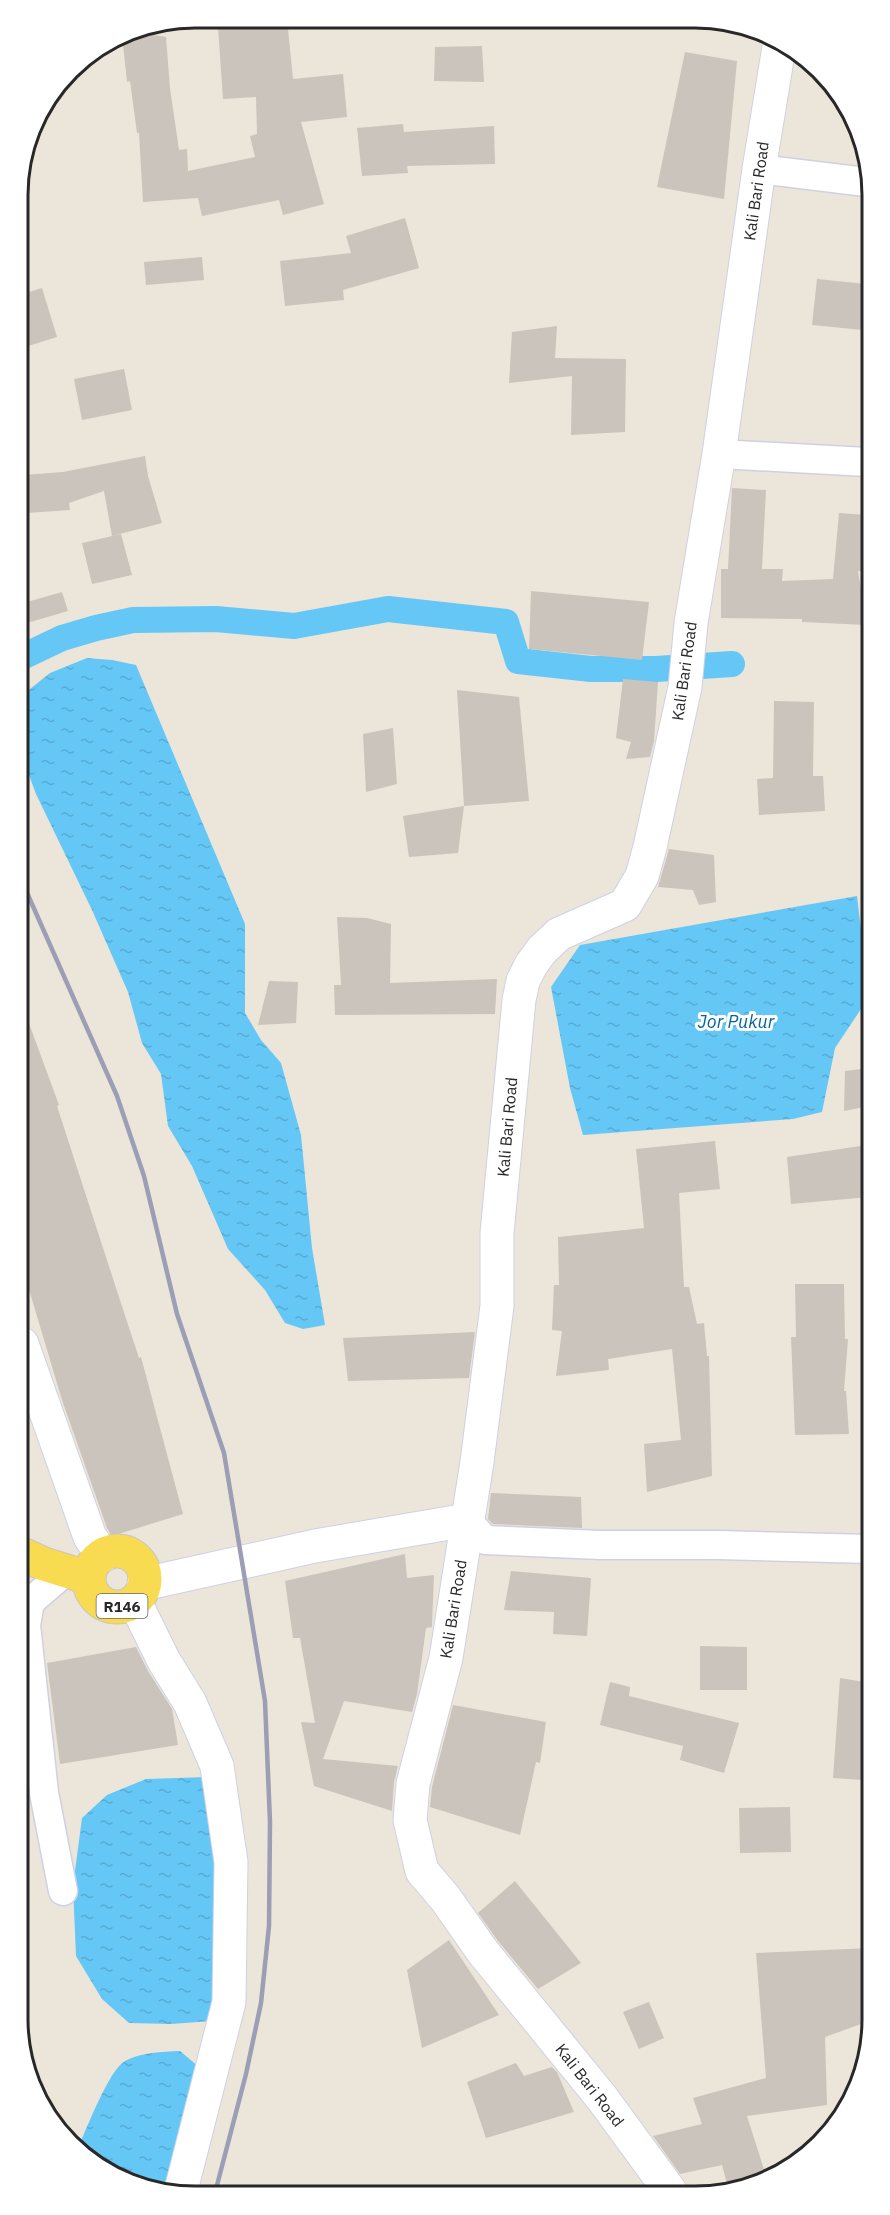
<svg xmlns="http://www.w3.org/2000/svg" width="890" height="2215" font-family="'IBM Plex Sans',sans-serif">
<style>
.water{fill:url(#water-ripples)}
.lines{fill:none;stroke-linecap:round;stroke-linejoin:round}
.canal{stroke:#64c7f5;stroke-width:26}
.building{fill:#cac4bc}
.street-casing{stroke:#ced1e3;stroke-width:31}
.secondary-casing{stroke:#ced1e3;stroke-width:35}
.primary-casing{stroke:#c7c7c7;stroke-width:35}
.street{stroke:#fff;stroke-width:28}
.secondary{stroke:#fff;stroke-width:33}
.primary{stroke:#f9db51;stroke-width:33}
.rail{stroke:#9b9eb4;stroke-width:4.5}
.labels{text-anchor:middle;dominant-baseline:central;stroke-width:6;stroke-linejoin:round;paint-order:stroke}
.shield{fill:#fff;stroke:#686868;stroke-width:1.5}
.shield-label{font-size:15px;font-weight:bold;fill:#282828}
.street-label{font-size:16px;fill:#282828;stroke:#fff}
.water-label{font-size:18px;font-style:italic;fill:#05629f;stroke:#fff}
.rim{fill:none;stroke:#282828;stroke-width:3}
</style>
<defs>
<pattern id="water-ripples" width="26" height="14" patternUnits="userSpaceOnUse" patternTransform="scale(1.5)"><rect width="26" height="14" fill="#64c7f5"/><path d="M2 4q2-2 4 0t4 0M15 11q2-2 4 0t4 0" fill="none" stroke="#57abd2"/></pattern>
</defs>
<rect width="100%" height="100%" fill="#ece5d9"/>
<!-- water -->
<path class="water" d="M 87,658 L 112,660 L 136,665 L 245,924 L 245,1013 L 261,1040 L 281,1063 L 301,1135 L 312,1248 L 325,1325 L 303,1329 L 285,1323 L 265,1290 L 228,1249 L 192,1166 L 168,1126 L 161,1074 L 142,1043 L 128,992 L 92,910 L 36,794 L 20,751 L 20,697 L 50,673 Z
M 857,896 L 869,997 L 835,1048 L 822,1112 L 793,1119 L 583,1135 L 570,1088 L 551,987 L 580,945 Z
M 208,1777 L 229,1880 L 211,2021 L 171,2024 L 129,2023 L 102,1999 L 76,1956 L 73,1886 L 82,1818 L 107,1795 L 146,1779 Z
M 180,2051 L 205,2072 L 173,2194 L 161,2194 L 81,2154 L 78,2148 C 86,2130 109,2070 125,2061 C 142,2052 161,2052 180,2051 Z"/>
<g class="lines">
<!-- canal -->
<path class="canal" d="M 20,658 L 62,638 L 96,628 L 133,620 L 216,619 L 294,626 L 388,609 L 506,622 L 518,661 L 591,669 L 656,669 L 732,664"/>
</g>
<!-- building -->
<path class="building" d="M 254,18 L 287,19 L 293,79 L 343,74 L 347,117 L 301,122 L 324,204 L 283,215 L 279,200 L 202,216 L 198,198 L 143,202 L 139,133 L 137,133 L 130,81 L 127,82 L 122,35 L 131,31 L 166,37 L 170,88 L 179,150 L 187,149 L 188,171 L 255,157 L 250,136 L 257,134 L 256,97 L 223,99 L 218,27 L 254,24 Z
M 482,46 L 484,82 L 434,81 L 435,47 Z
M 685,52 L 737,61 L 724,199 L 657,187 Z
M 403,124 L 404,132 L 494,126 L 495,164 L 407,166 L 408,173 L 362,176 L 357,128 Z
M 405,218 L 419,268 L 343,290 L 344,300 L 285,306 L 280,261 L 351,253 L 346,236 Z
M 202,257 L 204,280 L 146,285 L 144,262 Z
M 817,279 L 866,284 L 863,330 L 812,325 Z
M 42,288 L 57,337 L 25,347 L 19,327 L 19,295 Z
M 557,326 L 555,358 L 626,359 L 625,432 L 571,435 L 572,376 L 509,383 L 512,332 Z
M 124,369 L 132,410 L 82,420 L 74,379 Z
M 145,456 L 148,476 L 162,523 L 112,536 L 104,491 L 69,503 L 70,510 L 27,513 L 24,475 L 63,472 Z
M 732,488 L 766,490 L 762,569 L 783,569 L 782,581 L 833,579 L 839,513 L 867,515 L 867,572 L 858,571 L 867,625 L 802,622 L 802,619 L 721,618 L 721,569 L 728,569 Z
M 121,534 L 132,575 L 92,584 L 82,543 Z
M 531,591 L 649,602 L 642,660 L 529,649 Z
M 62,592 L 68,611 L 20,625 L 20,604 Z
M 623,679 L 658,682 L 654,741 L 650,757 L 626,759 L 631,742 L 616,738 Z
M 457,690 L 519,697 L 529,801 L 464,806 Z
M 774,701 L 814,702 L 813,776 L 823,776 L 825,811 L 759,815 L 757,779 L 773,778 Z
M 393,728 L 397,784 L 366,792 L 363,734 Z
M 464,806 L 458,853 L 409,857 L 403,816 Z
M 669,849 L 714,855 L 716,902 L 699,905 L 693,890 L 658,887 Z
M 337,917 L 367,918 L 391,924 L 390,983 L 497,979 L 495,1014 L 335,1015 L 334,985 L 341,985 Z
M 269,981 L 298,982 L 296,1023 L 258,1025 Z
M 21,1007 L 23,1007 L 59,1105 L 57,1106 L 117,1291 L 139,1358 L 141,1357 L 183,1514 L 112,1536 L 107,1528 L 62,1400 L 22,1266 Z
M 869,1068 L 869,1106 L 844,1111 L 845,1071 Z
M 715,1141 L 720,1189 L 679,1193 L 684,1287 L 689,1287 L 697,1324 L 704,1323 L 707,1356 L 709,1356 L 712,1476 L 647,1492 L 644,1444 L 681,1440 L 672,1349 L 608,1359 L 609,1370 L 556,1376 L 562,1331 L 552,1330 L 554,1285 L 559,1285 L 558,1237 L 644,1228 L 636,1149 Z
M 867,1145 L 869,1197 L 791,1204 L 787,1157 Z
M 795,1284 L 844,1284 L 845,1339 L 848,1339 L 844,1391 L 846,1391 L 849,1434 L 795,1435 L 791,1337 L 796,1337 Z
M 475,1332 L 469,1378 L 348,1381 L 343,1338 Z
M 491,1493 L 581,1497 L 582,1528 L 493,1524 L 488,1519 Z
M 405,1554 L 407,1578 L 434,1575 L 432,1624 L 432,1627 L 426,1628 L 417,1694 L 412,1712 L 344,1701 L 323,1759 L 398,1766 L 394,1782 L 392,1811 L 314,1786 L 301,1722 L 315,1723 L 300,1638 L 293,1638 L 285,1581 Z
M 511,1571 L 591,1578 L 587,1636 L 553,1634 L 554,1612 L 504,1610 Z
M 700,1646 L 747,1647 L 747,1690 L 700,1690 Z
M 136,1647 L 148,1671 L 172,1709 L 178,1745 L 60,1764 L 47,1663 Z
M 840,1678 L 871,1683 L 862,1780 L 833,1778 Z
M 610,1682 L 630,1687 L 629,1696 L 739,1723 L 724,1773 L 680,1760 L 683,1746 L 600,1725 Z
M 453,1705 L 546,1722 L 540,1763 L 536,1762 L 520,1835 L 430,1807 L 432,1787 Z
M 790,1807 L 791,1852 L 740,1853 L 739,1808 Z
M 515,1881 L 581,1963 L 538,1989 L 498,1941 L 478,1913 Z
M 449,1940 L 499,2015 L 422,2048 L 407,1970 Z
M 871,1948 L 872,2020 L 825,2037 L 827,2105 L 747,2116 L 767,2179 L 740,2191 L 729,2191 L 722,2165 L 680,2174 L 653,2136 L 702,2124 L 693,2098 L 766,2078 L 756,1953 Z
M 649,2002 L 664,2038 L 639,2049 L 623,2012 Z
M 516,2063 L 524,2076 L 552,2067 L 557,2072 L 574,2112 L 486,2138 L 467,2082 Z"/>
<g class="lines">
<!-- street casing -->
<g class="street-casing">
<path id="street" d="M 759,169 L 866,182
M 719,454 L 867,462
M 467,1520 L 485,1540 L 600,1545 L 719,1545 L 870,1549
M 63,1891 L 44,1793 L 26,1625 L 30,1602 L 66,1571"/>
</g>
<!-- secondary casing -->
<g class="secondary-casing">
<path id="secondary" d="M 22,1344 L 90,1537 L 103,1555
M 144,1584 L 315,1546 L 467,1520
M 135,1602 L 164,1661 L 190,1703 L 217,1766 L 231,1862 L 229,2002 L 180,2194
M 670,2191 L 602,2098 L 483,1952 L 445,1898 L 422,1871 L 410,1820 L 413,1784 L 446,1658 L 477,1462 L 497,1306 L 497,1233 L 519,1000 L 523,981 L 531,965 L 542,950 L 559,934 L 625,905 L 642,876 L 650,847 L 685,687 L 691,623 L 719,454 L 759,169 L 780,41"/>
</g>
<!-- primary casing -->
<g class="primary-casing">
<path id="primary" d="M89 1579a28 28 0 1 1 56 0a28 28 0 1 1-56 0Z
M 22,1554 L 44,1564 L 89,1578"/>
</g>
<!-- street -->
<use href="#street" class="street"/>
<!-- secondary -->
<use href="#secondary" class="secondary"/>
<!-- primary -->
<use href="#primary" class="primary"/>
<!-- rail -->
<path class="rail" d="M 20,877 L 117,1096 L 144,1176 L 177,1314 L 224,1453 L 265,1701 L 270,1822 L 269,1926 L 261,2003 L 246,2074 L 215,2193"/>
</g>
<g class="labels">
<!-- shield labels -->
<rect class="shield" x="96.5" y="1594" width="51" height="24" rx="4.5"/>
<g class="shield-label">
<text x="122" y="1606">R146</text>
</g>
<!-- street labels -->
<g class="street-label">
<text transform="translate(756 191) rotate(-82)">Kali Bari Road</text>
<text transform="translate(684 671) rotate(-82)">Kali Bari Road</text>
<text transform="translate(507 1127) rotate(-85)">Kali Bari Road</text>
<text transform="translate(453 1609) rotate(-81)">Kali Bari Road</text>
<text transform="translate(590 2085) rotate(52)">Kali Bari Road</text>
</g>
<!-- water labels -->
<g class="water-label">
<text x="736" y="1021">Jor Pukur</text>
</g>
</g>
<!-- crop -->
<path d="M0 0H890V2215H0ZM195 28H695A167 167 0 0 1 862 195V2019A167 167 0 0 1 695 2186H195A167 167 0 0 1 28 2019V195A167 167 0 0 1 195 28Z" fill="#fff" fill-rule="evenodd"/>
<path class="rim" d="M195 28H695A167 167 0 0 1 862 195V2019A167 167 0 0 1 695 2186H195A167 167 0 0 1 28 2019V195A167 167 0 0 1 195 28Z"/>
</svg>
